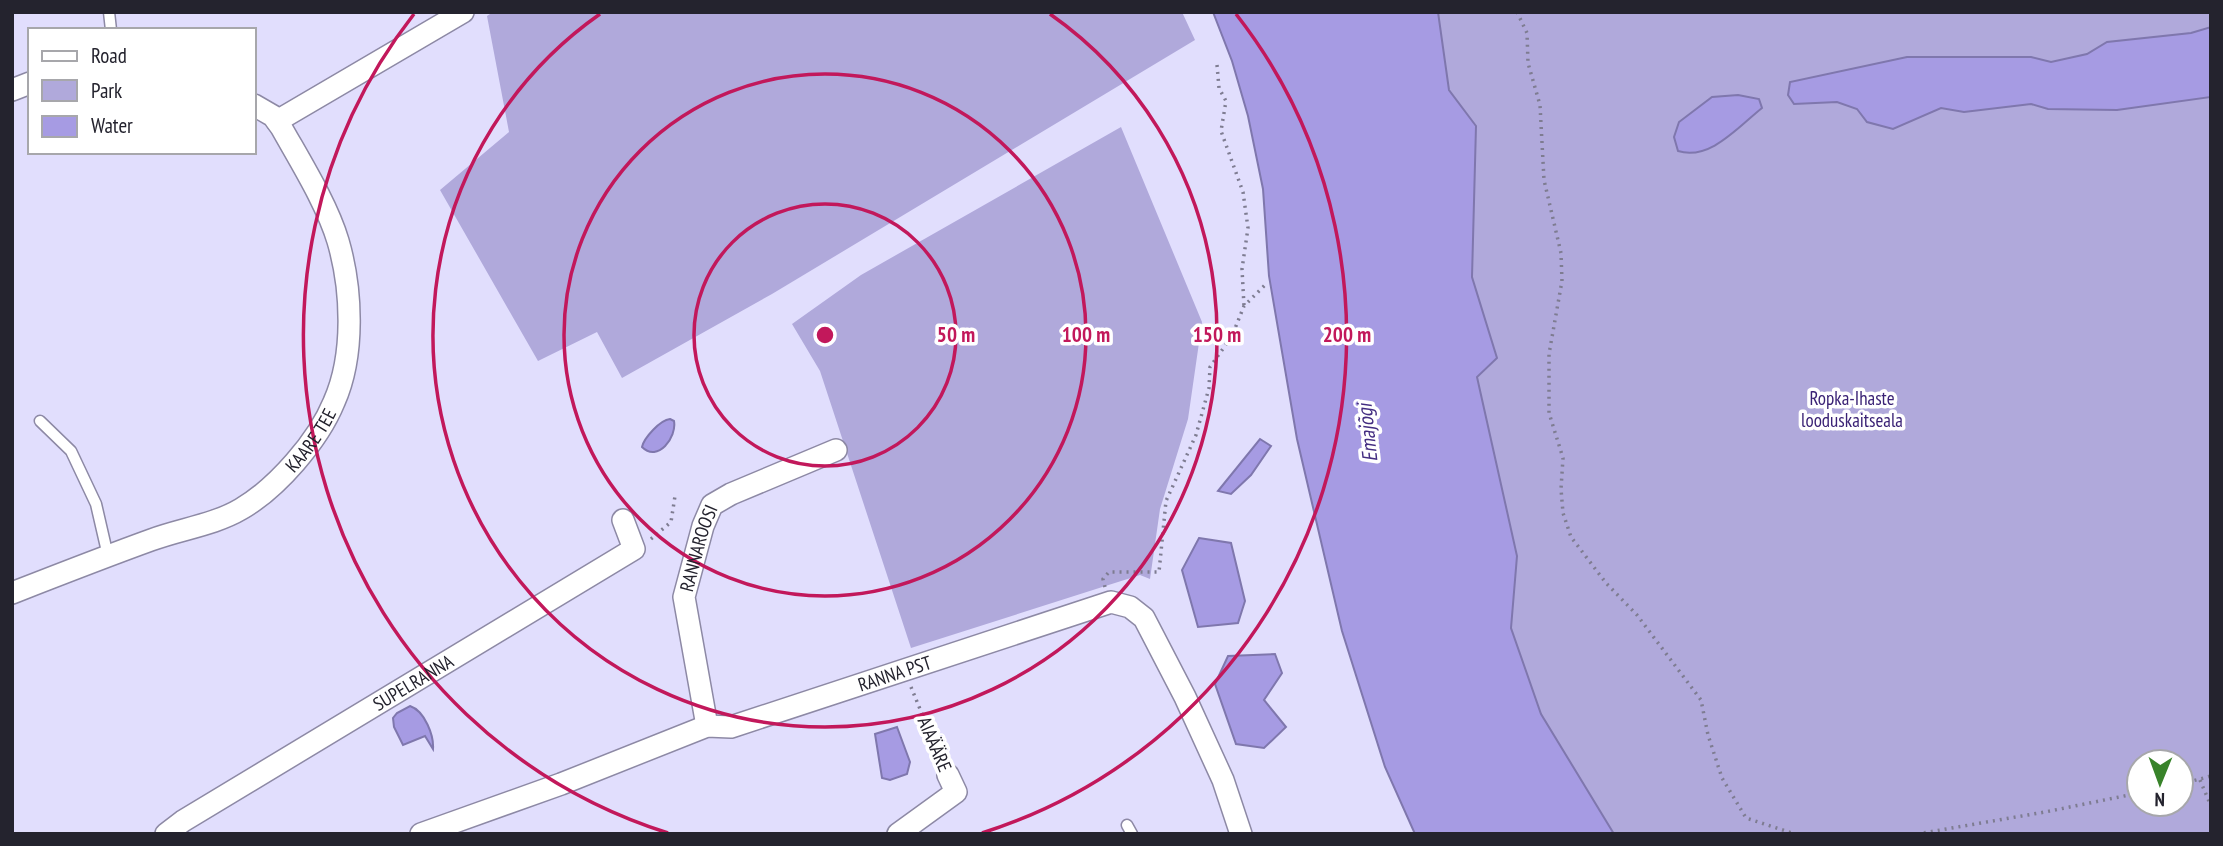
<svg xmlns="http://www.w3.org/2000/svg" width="2223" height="846" font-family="'PT Sans Narrow',sans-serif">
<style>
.green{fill:#b0a9db;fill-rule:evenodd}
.water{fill:#a69be3;stroke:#7f77ad;stroke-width:2}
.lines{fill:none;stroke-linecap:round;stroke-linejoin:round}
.service-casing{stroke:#8d89a5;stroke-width:13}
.minor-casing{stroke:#8d89a5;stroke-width:24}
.path{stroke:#7e7c91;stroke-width:3.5;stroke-dasharray:2 5;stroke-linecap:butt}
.service{stroke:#fff;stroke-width:10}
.minor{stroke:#fff;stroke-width:21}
.ring{fill:none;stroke:#c2185b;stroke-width:3.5}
.labels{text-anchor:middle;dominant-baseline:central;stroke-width:7;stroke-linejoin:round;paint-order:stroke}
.park-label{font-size:19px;fill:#3a2275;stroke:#fff}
.street-label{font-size:19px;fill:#24232e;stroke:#fff}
.water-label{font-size:21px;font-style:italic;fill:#432d81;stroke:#fff}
.centre{fill:#c2185b;stroke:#fff;stroke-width:3.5}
.ring-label{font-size:21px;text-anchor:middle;font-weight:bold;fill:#c2185b;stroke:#fff;stroke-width:7;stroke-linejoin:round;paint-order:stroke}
</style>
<rect width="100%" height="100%" fill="#e1defd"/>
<!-- green -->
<path class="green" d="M 493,12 L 1182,12 L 1195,40 L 772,294 L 622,378 L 597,332 L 538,361 L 440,190 L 509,132 L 487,16 Z
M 1438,12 L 2211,12 L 2211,834 L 1614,834 L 1541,714 L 1511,627 L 1517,556 L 1477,377 L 1497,357 L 1472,278 L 1476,126 L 1449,90 ZM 2139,762 L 2181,762 L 2181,804 L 2139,804 Z
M 1121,127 L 1202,322 L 1188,419 L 1160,509 L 1150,579 L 1140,575 L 911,648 L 820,371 L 792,324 L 861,275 Z"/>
<!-- water -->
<path class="water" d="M 1213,12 L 1438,12 L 1449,90 L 1476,126 L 1472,277 L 1497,358 L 1477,377 L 1517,556 L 1511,628 L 1541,714 L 1614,834 L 1415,834 L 1385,767 L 1342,631 L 1297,439 L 1269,276 L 1263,189 L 1248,116 L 1232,61 Z
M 2211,27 L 2211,97 L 2117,110 L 2048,109 L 2031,104 L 1964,112 L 1941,108 L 1893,129 L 1867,122 L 1857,109 L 1837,102 L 1794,104 L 1788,95 L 1790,82 L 1907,57 L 2031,57 L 2051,62 L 2087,54 L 2107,42 L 2191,33 Z
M 1738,95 L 1759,99 L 1762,108 C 1738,127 1710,161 1678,151 L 1674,137 L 1679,122 L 1712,97 Z
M 670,419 L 674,421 C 677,437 658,463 642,447 C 644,438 660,420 670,419 Z
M 1260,439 L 1271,446 L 1251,475 L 1231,494 L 1218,491 Z
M 1199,538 L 1231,543 L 1245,601 L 1238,623 L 1198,627 L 1182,570 Z
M 1275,654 L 1282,673 L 1264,700 L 1286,727 L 1264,748 L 1236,744 L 1215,684 L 1228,656 Z
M 410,706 C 425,711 434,736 433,749 L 425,736 L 403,745 L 394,727 L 393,718 L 397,713 Z
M 897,727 L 910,762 L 907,774 L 890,780 L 882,778 L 875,734 Z"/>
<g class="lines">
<!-- service casing -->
<g class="service-casing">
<path id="service" d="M 109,12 L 111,30
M 40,421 L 71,451 L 96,504 L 108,556
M 1127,825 L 1132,834"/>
</g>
<!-- minor casing -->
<g class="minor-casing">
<g id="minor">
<path d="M 12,90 L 30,83"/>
<path d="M 277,121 L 463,12"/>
<path id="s1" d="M 12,593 C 58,575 104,557 151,540 C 180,529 214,525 241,509 C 277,488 318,441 334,402 C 355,355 352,289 338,241 C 327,204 300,161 281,127 L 273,116 L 254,105"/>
<path id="s2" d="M 707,726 L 684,597 L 703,526 L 712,505 L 731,494 L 836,450"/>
<path id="s3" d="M 166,834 L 183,821 L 634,549 L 623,520"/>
<path id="s4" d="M 421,834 L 561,784 L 707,726 L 731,727 L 1111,602 L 1130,607 L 1144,618 L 1185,697 L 1223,780 L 1241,834"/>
<path d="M 898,834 L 956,792 L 948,775"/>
</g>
</g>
<!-- path -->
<path class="path" d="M 1517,12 L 1527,33 L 1528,63 L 1540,105 L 1544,180 L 1561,253 L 1562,281 L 1549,354 L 1549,413 L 1563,458 L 1561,489 L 1563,513 L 1571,537 L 1606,583 L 1637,615 L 1701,700 L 1708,735 L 1722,778 L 1746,818 L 1795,834
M 1217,65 L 1219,88 L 1226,101 L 1221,131 L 1243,192 L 1248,228 L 1242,269 L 1244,306
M 651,539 L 671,522 L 675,496
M 1105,587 L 1103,579 L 1109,572 L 1159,572 L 1166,501 L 1196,435 L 1209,388 L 1210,367 L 1232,336 L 1244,306 L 1265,285
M 911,687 L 940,758
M 2200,780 L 2211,806
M 2181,784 L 2211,776
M 1917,834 L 2045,812 L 2139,793"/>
<!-- service -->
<use href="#service" class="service"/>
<!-- minor -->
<use href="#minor" class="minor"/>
</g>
<!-- distance rings -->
<g class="ring">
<circle cx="825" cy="335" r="131"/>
<circle cx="825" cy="335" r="261"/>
<path d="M1050 14A392 392 0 1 1 600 14"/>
<path d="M668 833A522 522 0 0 1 414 14M1236 14A522 522 0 0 1 982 833"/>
</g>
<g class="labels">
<!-- park labels -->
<g class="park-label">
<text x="1852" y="398">Ropka-Ihaste<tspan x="1852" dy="22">looduskaitseala</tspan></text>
</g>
<!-- street labels -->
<g class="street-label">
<text stroke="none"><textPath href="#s1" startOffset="343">KAARE TEE</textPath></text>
<text stroke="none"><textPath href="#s2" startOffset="182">RANNAROOSI</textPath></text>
<text stroke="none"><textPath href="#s4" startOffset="502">RANNA PST</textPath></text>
<text stroke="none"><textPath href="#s3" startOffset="290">SUPELRANNA</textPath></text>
<text transform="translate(935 744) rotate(67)">AIAÄÄRE</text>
</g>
<!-- water labels -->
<g class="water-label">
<text transform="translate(1367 433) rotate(-96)">Emajõgi</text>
</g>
</g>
<circle cx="825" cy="335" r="10" class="centre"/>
<g class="ring-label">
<text x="956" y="342">50 m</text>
<text x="1086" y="342">100 m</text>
<text x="1217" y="342">150 m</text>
<text x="1347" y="342">200 m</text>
</g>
<!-- border -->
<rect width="2223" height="846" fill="none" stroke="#24232e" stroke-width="28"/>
<!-- legend -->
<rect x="28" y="28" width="228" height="126" fill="#ffffff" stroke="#a7a7ab" stroke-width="2"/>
<rect x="42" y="51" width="35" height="10" fill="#ffffff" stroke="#a7a7ab" stroke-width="2"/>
<text x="91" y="63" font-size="21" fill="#24232e">Road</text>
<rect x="42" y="80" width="35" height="21" fill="#b0a9db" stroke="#a7a7ab" stroke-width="2"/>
<text x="91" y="98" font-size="21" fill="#24232e">Park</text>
<rect x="42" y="116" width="35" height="21" fill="#a69be3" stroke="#a7a7ab" stroke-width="2"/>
<text x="91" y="133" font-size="21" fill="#24232e">Water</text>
<!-- north arrow -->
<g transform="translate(2160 783) rotate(181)"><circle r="33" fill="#ffffff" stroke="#a7a7ab" stroke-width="2"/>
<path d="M0-5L12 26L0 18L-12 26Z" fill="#38832a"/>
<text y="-10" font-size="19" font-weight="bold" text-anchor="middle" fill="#24232e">N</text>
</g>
</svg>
